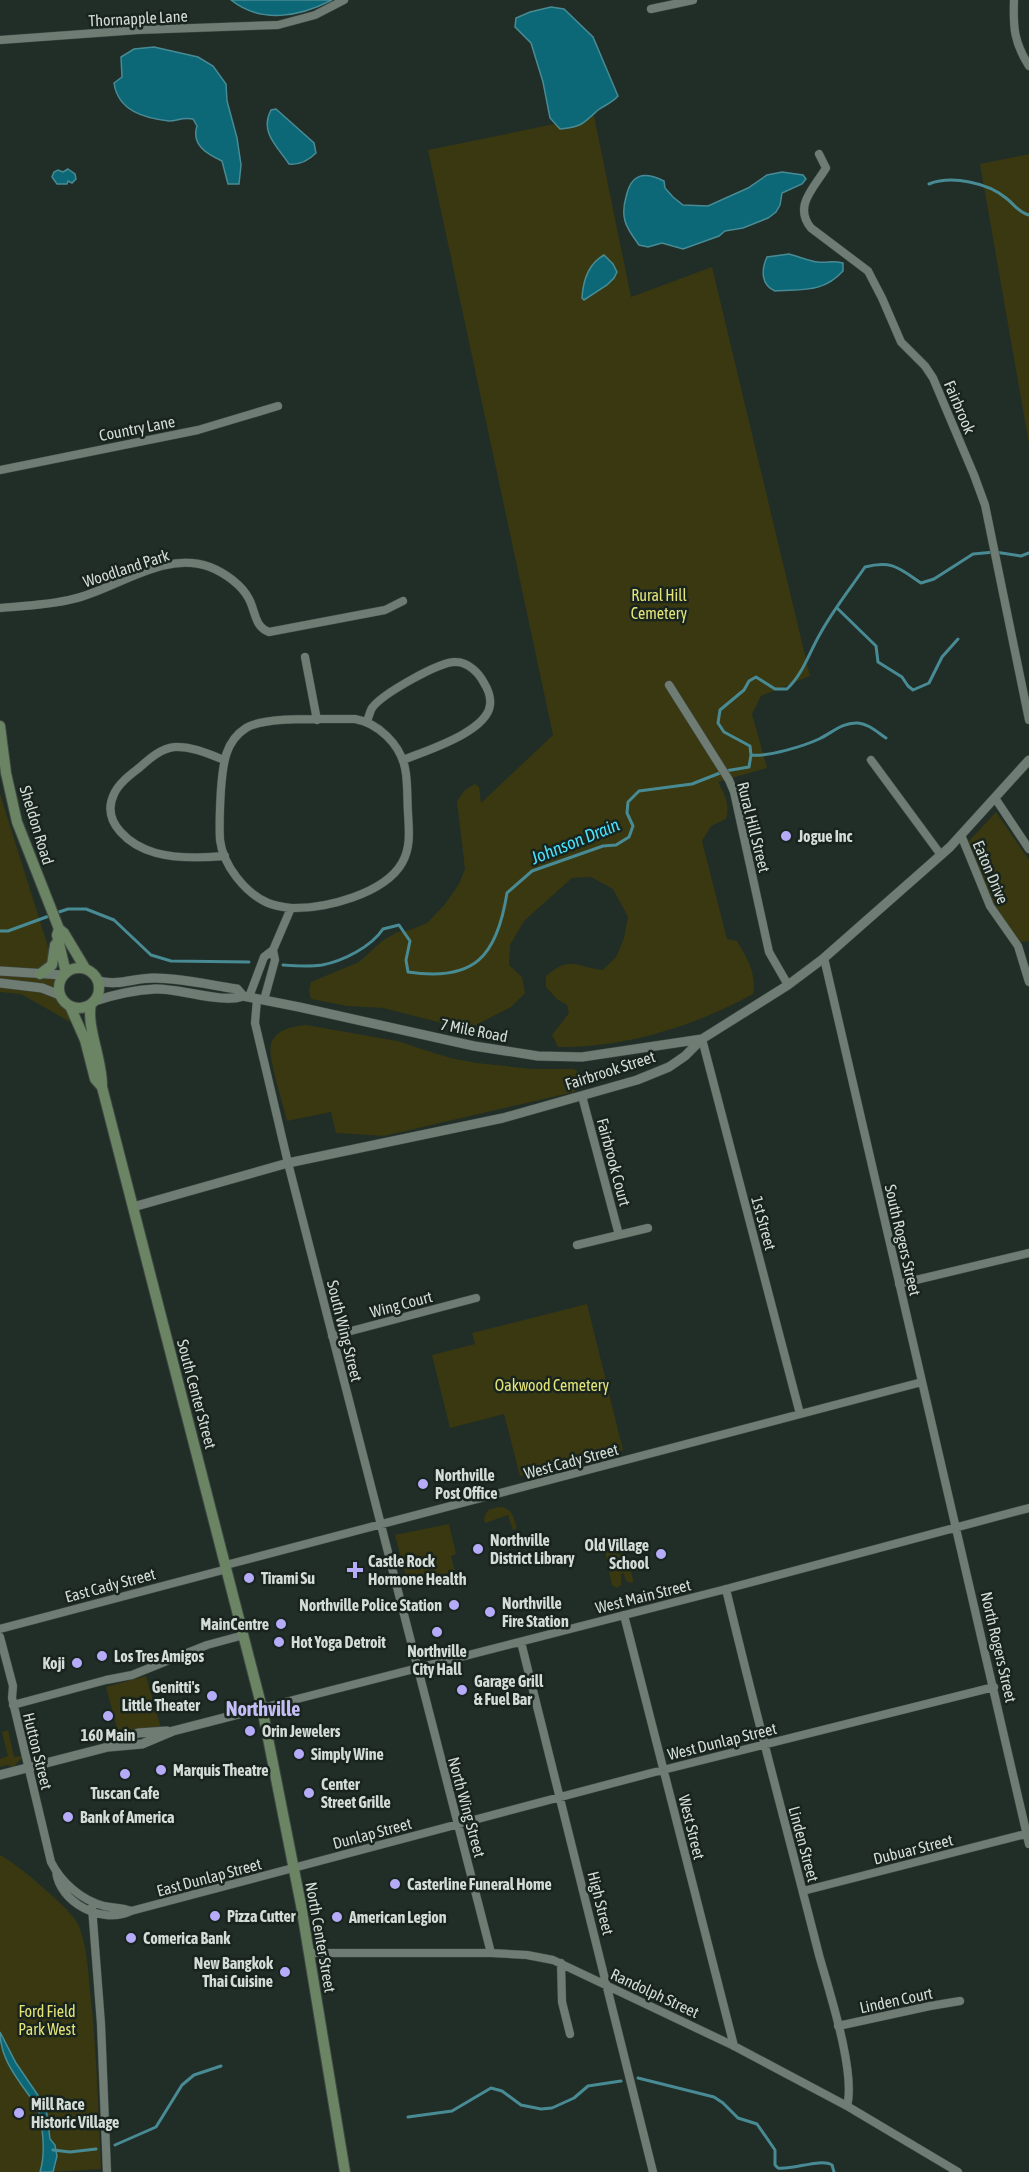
<svg xmlns="http://www.w3.org/2000/svg" width="1029" height="2172" font-family="'Asap Condensed',sans-serif">
<style>
.green{fill:#393811}
.water{fill:#0c6877;stroke:#488b94;stroke-width:1.5}
.lines{fill:none;stroke-linecap:round;stroke-linejoin:round}
.stream{stroke:#488b94;stroke-width:3}
.minor-casing{stroke:#3f4944;stroke-width:9}
.tertiary-casing{stroke:#3f4944;stroke-width:10}
.secondary-casing{stroke:#3f4944;stroke-width:12}
.minor{stroke:#6e7c74;stroke-width:8}
.tertiary{stroke:#6e7c74;stroke-width:9}
.secondary{stroke:#6b8564;stroke-width:10}
.poi-dot{fill:#b6abf8;stroke:#18241d;stroke-width:2}
.labels{text-anchor:middle;dominant-baseline:central;stroke-width:5;stroke-linejoin:round;paint-order:stroke}
.street-label{font-size:16px;fill:#d4dcd7;stroke:#18241d}
.park-label{font-size:16px;fill:#e4e479;stroke:#18241d}
.poi-label{font-size:16px;font-weight:bold;fill:#d4dcd7;stroke:#18241d;text-anchor:start}
.water-label{font-size:18px;font-style:italic;fill:#48e1fd;stroke:#18241d}
.quarter-label{font-size:20px;font-weight:bold;fill:#c4bdf6;stroke:#18241d}
</style>
<rect width="100%" height="100%" fill="#212d27"/>
<!-- green -->
<path class="green" d="M 594,116 L 631,297 L 712,267 L 810,676 L 761,696 L 752,714 L 767,768 L 718,782 C 725,795 730,804 726,819 L 711,826 L 702,841 L 727,939 L 737,941 C 747,958 757,974 753,994 C 695,1026 625,1048 558,1047 L 552,1035 L 569,1013 L 567,1005 L 558,1000 L 546,987 L 546,976 C 571,955 575,967 603,970 L 616,957 L 624,938 L 628,917 L 613,889 L 591,877 L 572,878 L 524,921 L 510,945 L 509,965 L 522,977 L 525,993 L 511,1007 L 474,1026 L 450,1025 L 383,1008 L 347,1006 L 311,999 L 309,990 L 311,982 L 359,962 L 382,941 L 397,932 L 410,930 L 427,923 L 445,904 L 459,884 L 465,869 L 457,801 L 465,790 L 475,784 L 479,787 L 481,803 L 553,735 L 428,150 Z
M 1029,154 L 1029,444 L 980,164 Z
M 0,794 L 72,1023 L 21,994 L 0,992 Z
M 996,812 L 1029,860 L 1029,941 L 1020,942 L 995,910 L 968,842 Z
M 306,1025 L 397,1041 L 450,1058 L 477,1063 L 532,1069 L 573,1069 L 576,1070 L 582,1079 L 580,1085 L 574,1092 L 384,1136 L 336,1133 L 331,1112 L 287,1121 C 284,1105 267,1057 271,1044 C 275,1030 293,1026 306,1025 Z
M 587,1304 L 623,1450 L 520,1476 L 504,1414 L 450,1428 L 432,1355 L 475,1344 L 472,1333 Z
M 498,1507 C 512,1506 514,1518 517,1529 L 513,1530 L 508,1515 L 485,1523 L 484,1518 L 488,1510 Z
M 449,1524 L 456,1554 L 451,1556 L 455,1573 L 408,1584 L 395,1535 Z
M 613,1543 L 618,1554 L 620,1555 L 621,1552 L 627,1555 L 633,1580 L 633,1583 L 626,1581 L 624,1574 L 621,1573 L 621,1585 L 617,1588 L 612,1585 C 609,1572 607,1560 604,1546 Z
M 146,1676 L 161,1728 L 120,1739 L 106,1687 Z
M 8,1730 L 14,1757 L 22,1756 L 22,1758 L 13,1767 L 7,1765 L 0,1767 L 0,1759 L 8,1756 L 2,1732 Z
M 0,1855 C 15,1862 72,1910 78,1924 C 87,1945 88,1969 90,1991 C 97,2050 98,2110 101,2169 L 53,2172 L 57,2161 L 55,2145 L 50,2139 L 46,2107 L 16,2063 L 0,2032 Z
M 0,2045 L 8,2065 L 38,2108 L 44,2145 L 40,2172 L 0,2172 Z"/>
<!-- water -->
<path class="water" d="M 231,0 L 332,0 C 299,17 261,24 231,0 Z
M 551,7 L 564,9 L 593,37 L 618,96 C 612,103 605,105 598,110 C 583,124 581,127 560,129 L 550,118 L 543,82 L 531,43 L 515,27 L 516,18 L 530,12 Z
M 154,47 L 198,57 L 213,66 L 226,84 L 227,101 L 237,138 L 241,165 L 239,184 L 228,184 L 222,161 C 207,154 191,145 197,126 L 193,119 C 181,117 178,121 169,121 C 144,118 118,111 114,83 L 122,77 L 121,57 L 134,49 Z
M 276,109 L 314,143 L 316,153 C 309,160 299,165 289,164 C 278,147 259,132 271,110 Z
M 68,169 L 75,174 L 76,179 L 72,183 L 68,181 L 67,184 L 57,184 L 52,177 L 54,172 L 58,170 L 63,172 Z
M 782,172 L 803,175 L 806,179 L 802,184 L 782,193 L 780,205 L 776,212 L 768,218 L 743,228 L 725,231 L 719,236 L 683,249 L 662,243 L 648,247 L 639,245 C 634,238 627,229 625,221 C 623,214 624,204 626,197 C 631,174 643,171 664,181 L 665,188 L 673,197 L 683,205 L 708,206 L 748,188 L 767,175 Z
M 789,254 C 797,256 812,262 818,262 C 828,263 831,260 843,263 L 843,271 C 823,293 803,289 775,291 C 761,285 761,270 767,257 Z
M 604,255 L 613,264 L 617,272 L 614,278 L 607,285 L 584,300 L 582,298 C 583,280 588,264 604,255 Z
M 0,2032 L 16,2063 L 46,2107 L 50,2139 L 55,2145 L 57,2156 L 53,2172 L 40,2172 C 46,2152 43,2129 38,2108 C 22,2084 0,2062 0,2032 Z"/>
<g class="lines">
<!-- stream -->
<path class="stream" d="M 929,184 C 952,175 988,183 1006,198 C 1015,205 1018,212 1029,215
M 837,608 L 876,646 L 878,662 L 902,677 L 908,686 L 913,690 L 929,683 L 942,657 L 958,639
M 751,755 C 768,757 804,746 819,739 C 832,733 842,722 858,723 C 869,724 877,732 886,738
M 56,913 L 68,909 L 86,909 L 114,920 L 151,955 L 171,961 L 249,962
M 0,931 L 8,931 L 49,916
M 283,965 C 296,966 309,967 322,965 C 343,961 371,947 383,929 L 399,925 L 410,941 L 406,960 L 408,972 C 475,982 497,956 507,893 L 532,871 L 603,846 L 616,845 L 629,837 L 633,826 L 627,813 L 628,802 L 639,791 L 692,784 L 725,771 L 749,767 L 751,755 L 750,746 L 724,732 L 718,723 L 720,710 L 744,690 L 749,681 L 756,677 L 775,689 L 787,689 C 803,674 809,653 820,634 C 833,610 850,589 865,567 C 892,560 899,568 921,583 L 934,579 L 973,554 L 995,552 L 1021,556 L 1029,553
M 638,2078 L 714,2097 L 723,2103 L 738,2118 L 757,2124 L 775,2150 L 775,2165 L 778,2168 C 793,2170 821,2158 832,2165 L 834,2172
M 408,2117 L 452,2111 L 491,2088 L 502,2091 L 521,2105 L 541,2109 L 552,2108 L 574,2098 L 588,2086 L 621,2081
M 115,2145 L 156,2127 L 182,2085 L 194,2075 L 221,2066
M 53,2150 L 70,2152 L 96,2149"/>
<!-- minor casing -->
<g class="minor-casing">
<path id="minor" d="M 1014,0 C 1013,28 1014,42 1029,66
M 651,9 L 693,0
M 0,40 L 138,30 L 278,25 L 315,15 L 344,0
M 819,154 L 826,168 C 814,188 793,206 811,228 L 868,271 L 882,298 L 901,342 L 925,366 L 933,378 L 974,475 L 985,505 L 1029,720
M 0,470 L 198,430 L 278,406
M 0,608 C 24,606 49,605 73,599 C 117,589 163,550 210,567 C 225,573 242,585 249,599 C 256,612 254,626 269,632 L 385,610 L 403,601
M 305,657 L 317,720
M 669,685 L 729,780 L 734,792 L 769,952 L 788,985
M 367,721 C 369,717 370,711 372,708 C 382,694 440,661 456,662 C 468,662 479,673 484,683 C 488,689 491,698 490,705 C 487,732 425,751 403,760
M 224,760 C 209,754 191,746 175,747 C 161,748 149,759 139,768 C 130,775 119,783 114,794 C 100,823 131,846 156,853 C 178,859 202,858 225,856
M 871,760 L 941,855
M 995,798 L 1029,849
M 961,835 L 990,906 L 1018,946 L 1029,982
M 273,950 L 291,908 C 325,909 384,894 402,863 C 411,847 409,831 408,813 C 407,798 408,782 405,768 C 400,744 378,723 355,719 C 329,720 267,715 246,728 C 224,742 223,766 221,789 C 220,805 219,823 220,840 C 223,865 245,893 268,903 C 275,906 283,907 291,908
M 824,958 L 1029,1844
M 249,997 L 264,957 L 273,950 L 275,960 L 264,1000
M 257,999 L 255,1023 L 288,1163 L 491,1953
M 702,1039 L 800,1414
M 582,1096 L 619,1235
M 577,1245 L 648,1228
M 899,1284 L 1029,1253
M 332,1336 L 476,1298
M 226,1565 L 922,1382
M 726,1589 C 755,1712 788,1833 819,1955 C 829,1991 856,2072 847,2106
M 624,1615 L 734,2046
M 0,1629 L 227,1569
M 0,1637 L 13,1686 L 12,1698 L 51,1862 C 61,1882 81,1900 104,1906 C 113,1908 122,1907 131,1911
M 521,1642 L 653,2172
M 13,1705 L 106,1680 L 132,1675 L 207,1645 L 244,1635
M 262,1708 L 726,1589 L 1029,1508
M 56,1871 C 59,1903 103,1925 131,1911 L 651,1773 L 994,1687
M 803,1891 L 1029,1833
M 92,1907 L 101,2024 L 107,2172
M 309,1953 L 491,1953 L 527,1955 L 553,1960 L 734,2046 L 847,2106 L 958,2172
M 561,1963 L 562,2002 L 570,2034
M 838,2026 L 930,2006 L 960,2001"/>
</g>
<!-- tertiary casing -->
<g class="tertiary-casing">
<path id="tertiary" d="M 0,971 L 63,975
M 98,981 C 121,986 132,978 154,978 C 181,978 210,985 237,989 L 243,996
M 0,983 L 42,988 L 60,995
M 95,1001 C 113,995 135,990 155,989 C 180,988 222,1004 243,996 L 299,1007 L 474,1046 L 538,1056 L 582,1057 L 702,1039
M 133,1207 L 288,1163 L 503,1118 L 637,1080 L 669,1067 L 685,1056 L 702,1039 L 788,985 L 824,958 L 950,847 L 1029,760
M 112,1745 L 138,1733 L 167,1731
M 0,1775 L 108,1747 L 142,1744 L 173,1731 L 262,1708"/>
</g>
<!-- secondary casing -->
<g class="secondary-casing">
<path id="secondary" d="M 0,726 L 6,773 L 17,822 L 59,929 L 64,933 L 85,968
M 59,929 L 57,935 L 66,973
M59 988a20 20 0 1 1 40 0a20 20 0 1 1-40 0Z
M 40,974 L 52,965 L 55,945 L 59,940
M 91,1004 C 86,1027 103,1061 102,1087 L 262,1708 L 301,1905 L 345,2172
M 70,1006 L 85,1040 L 95,1079 L 102,1087"/>
</g>
<!-- minor -->
<use href="#minor" class="minor"/>
<!-- tertiary -->
<use href="#tertiary" class="tertiary"/>
<!-- secondary -->
<use href="#secondary" class="secondary"/>
</g>
<!-- markers -->
<g class="poi-dot">
<circle cx="786" cy="836" r="6"/>
<circle cx="423" cy="1484" r="6"/>
<circle cx="478" cy="1549" r="6"/>
<circle cx="661" cy="1554" r="6"/>
<path d="M352 1561h6v6h6v6h-6v6h-6v-6h-6v-6h6z"/>
<circle cx="249" cy="1578" r="6"/>
<circle cx="454" cy="1605" r="6"/>
<circle cx="490" cy="1612" r="6"/>
<circle cx="281" cy="1624" r="6"/>
<circle cx="437" cy="1632" r="6"/>
<circle cx="279" cy="1642" r="6"/>
<circle cx="102" cy="1656" r="6"/>
<circle cx="77" cy="1663" r="6"/>
<circle cx="462" cy="1690" r="6"/>
<circle cx="212" cy="1696" r="6"/>
<circle cx="108" cy="1716" r="6"/>
<circle cx="250" cy="1731" r="6"/>
<circle cx="299" cy="1754" r="6"/>
<circle cx="161" cy="1770" r="6"/>
<circle cx="125" cy="1774" r="6"/>
<circle cx="309" cy="1793" r="6"/>
<circle cx="68" cy="1817" r="6"/>
<circle cx="395" cy="1884" r="6"/>
<circle cx="215" cy="1916" r="6"/>
<circle cx="337" cy="1917" r="6"/>
<circle cx="131" cy="1938" r="6"/>
<circle cx="285" cy="1972" r="6"/>
<circle cx="19" cy="2113" r="6"/>
</g>
<g class="labels">
<!-- street labels -->
<g class="street-label">
<text transform="translate(138 18) rotate(-3)">Thornapple Lane</text>
<text transform="translate(960 407) rotate(67)">Fairbrook</text>
<text transform="translate(137 428) rotate(-11)">Country Lane</text>
<text transform="translate(126 568) rotate(-18)">Woodland Park</text>
<text transform="translate(37 825) rotate(73)">Sheldon Road</text>
<text transform="translate(754 827) rotate(76)">Rural Hill Street</text>
<text transform="translate(991 872) rotate(67)">Eaton Drive</text>
<text transform="translate(474 1030) rotate(11)">7 Mile Road</text>
<text transform="translate(610 1070) rotate(-18)">Fairbrook Street</text>
<text transform="translate(614 1162) rotate(75)">Fairbrook Court</text>
<text transform="translate(764 1223) rotate(75)">1st Street</text>
<text transform="translate(903 1240) rotate(77)">South Rogers Street</text>
<text transform="translate(401 1304) rotate(-15)">Wing Court</text>
<text transform="translate(345 1331) rotate(76)">South Wing Street</text>
<text transform="translate(197 1394) rotate(75)">South Center Street</text>
<text transform="translate(571 1461) rotate(-15)">West Cady Street</text>
<text transform="translate(110 1585) rotate(-15)">East Cady Street</text>
<text transform="translate(643 1596) rotate(-14)">West Main Street</text>
<text transform="translate(999 1647) rotate(77)">North Rogers Street</text>
<text transform="translate(722 1741) rotate(-14)">West Dunlap Street</text>
<text transform="translate(38 1751) rotate(76)">Hutton Street</text>
<text transform="translate(467 1807) rotate(75)">North Wing Street</text>
<text transform="translate(692 1827) rotate(76)">West Street</text>
<text transform="translate(372 1833) rotate(-15)">Dunlap Street</text>
<text transform="translate(804 1844) rotate(75)">Linden Street</text>
<text transform="translate(913 1849) rotate(-14)">Dubuar Street</text>
<text transform="translate(209 1877) rotate(-15)">East Dunlap Street</text>
<text transform="translate(601 1903) rotate(76)">High Street</text>
<text transform="translate(321 1937) rotate(80)">North Center Street</text>
<text transform="translate(655 1993) rotate(25)">Randolph Street</text>
<text transform="translate(896 2000) rotate(-12)">Linden Court</text>
</g>
<!-- park labels -->
<g class="park-label">
<text x="659" y="595">Rural Hill<tspan x="659" dy="18">Cemetery</tspan></text>
<text x="552" y="1385">Oakwood Cemetery</text>
<text x="47" y="2011">Ford Field<tspan x="47" dy="18">Park West</tspan></text>
</g>
<!-- poi labels -->
<g class="poi-label">
<text x="798" y="836">Jogue Inc</text>
<text x="435" y="1475">Northville<tspan x="435" dy="18">Post Office</tspan></text>
<text x="490" y="1540">Northville<tspan x="490" dy="18">District Library</tspan></text>
<text x="649" y="1545" text-anchor="end">Old Village<tspan x="649" dy="18">School</tspan></text>
<text x="368" y="1561">Castle Rock<tspan x="368" dy="18">Hormone Health</tspan></text>
<text x="261" y="1578">Tirami Su</text>
<text x="502" y="1603">Northville<tspan x="502" dy="18">Fire Station</tspan></text>
<text x="442" y="1605" text-anchor="end">Northville Police Station</text>
<text x="269" y="1624" text-anchor="end">MainCentre</text>
<text x="291" y="1642">Hot Yoga Detroit</text>
<text x="437" y="1651" text-anchor="middle">Northville<tspan x="437" dy="18">City Hall</tspan></text>
<text x="114" y="1656">Los Tres Amigos</text>
<text x="65" y="1663" text-anchor="end">Koji</text>
<text x="474" y="1681">Garage Grill<tspan x="474" dy="18">&amp; Fuel Bar</tspan></text>
<text x="200" y="1687" text-anchor="end">Genitti's<tspan x="200" dy="18">Little Theater</tspan></text>
<text x="262" y="1731">Orin Jewelers</text>
<text x="108" y="1735" text-anchor="middle">160 Main</text>
<text x="311" y="1754">Simply Wine</text>
<text x="173" y="1770">Marquis Theatre</text>
<text x="321" y="1784">Center<tspan x="321" dy="18">Street Grille</tspan></text>
<text x="125" y="1793" text-anchor="middle">Tuscan Cafe</text>
<text x="80" y="1817">Bank of America</text>
<text x="407" y="1884">Casterline Funeral Home</text>
<text x="227" y="1916">Pizza Cutter</text>
<text x="349" y="1917">American Legion</text>
<text x="143" y="1938">Comerica Bank</text>
<text x="273" y="1963" text-anchor="end">New Bangkok<tspan x="273" dy="18">Thai Cuisine</tspan></text>
<text x="31" y="2104">Mill Race<tspan x="31" dy="18">Historic Village</tspan></text>
</g>
<!-- water labels -->
<g class="water-label">
<text transform="translate(575 841) rotate(-22)">Johnson Drain</text>
</g>
<!-- quarter labels -->
<g class="quarter-label">
<text x="263" y="1708">Northville</text>
</g>
</g>
</svg>
